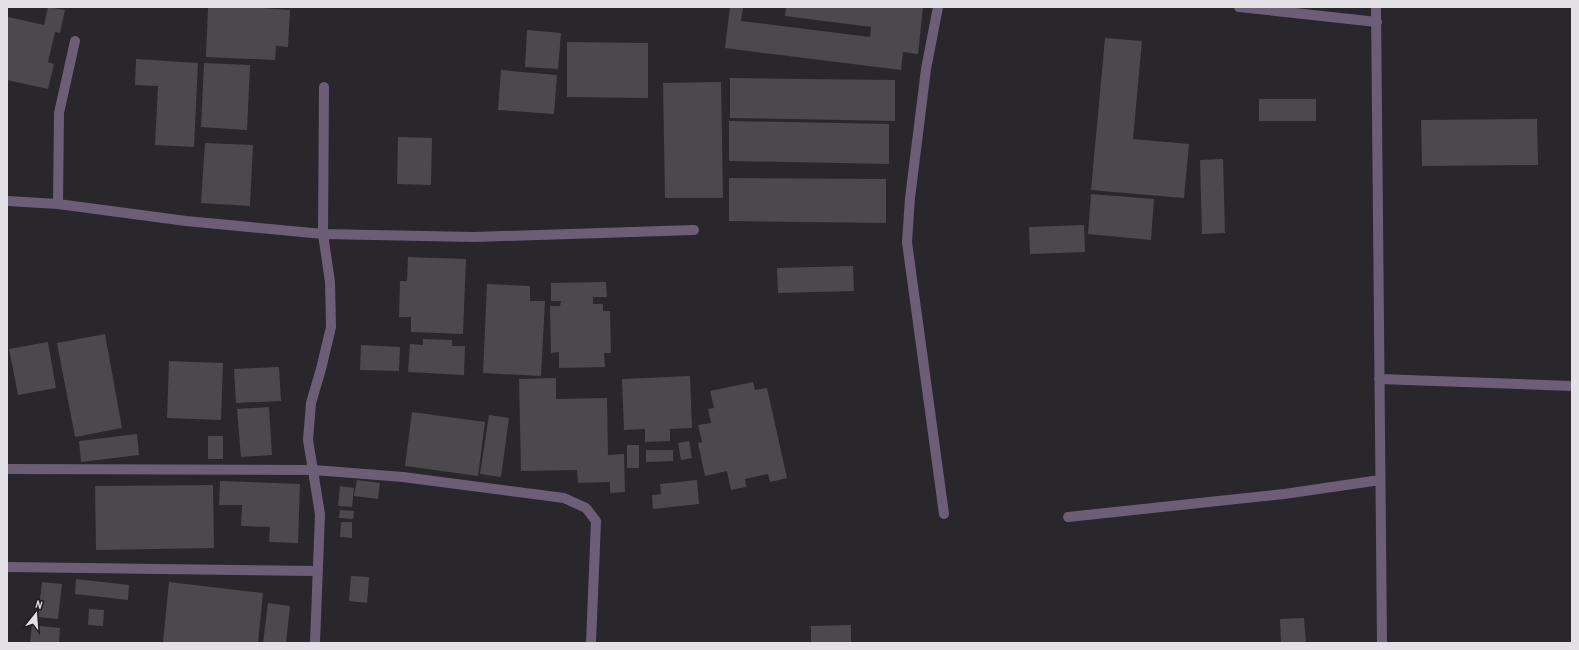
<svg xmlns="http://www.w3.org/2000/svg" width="1579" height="650" font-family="'Archivo Narrow',sans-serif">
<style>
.building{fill:#4b484e}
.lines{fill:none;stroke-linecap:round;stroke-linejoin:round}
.minor{stroke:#6b5e76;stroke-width:10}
</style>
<rect width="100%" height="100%" fill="#29262c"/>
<!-- building -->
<path class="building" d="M 48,7 L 65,10 L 60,33 L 55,32 L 48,62 L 54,64 L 48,89 L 7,80 L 8,17 L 44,25 Z
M 208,7 L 247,7 L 290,10 L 288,47 L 276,46 L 275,60 L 206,57 Z
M 730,7 L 743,8 L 741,21 L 870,37 L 871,27 L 785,16 L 786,7 L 923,7 L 918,54 L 903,52 L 901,70 L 725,48 Z
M 527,30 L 561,33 L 558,69 L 525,67 Z
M 1105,38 L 1142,41 L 1133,139 L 1189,144 L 1184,198 L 1091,190 Z
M 567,42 L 648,43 L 648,98 L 567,97 Z
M 136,59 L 198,63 L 194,147 L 155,145 L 158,86 L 135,85 Z
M 204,63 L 250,65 L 247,130 L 201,127 Z
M 501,70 L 557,75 L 554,114 L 498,110 Z
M 730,78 L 895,80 L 895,121 L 730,118 Z
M 721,82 L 723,198 L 665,198 L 663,83 Z
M 1259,99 L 1316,99 L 1316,121 L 1259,121 Z
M 1537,119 L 1538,165 L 1422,166 L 1421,120 Z
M 729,121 L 889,124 L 889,164 L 729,161 Z
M 398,137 L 432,138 L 431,185 L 397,184 Z
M 205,143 L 253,145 L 250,206 L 201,203 Z
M 1223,159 L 1225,233 L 1202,234 L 1200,160 Z
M 729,178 L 886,179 L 886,223 L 729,221 Z
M 1091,194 L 1154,199 L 1151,240 L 1088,234 Z
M 1084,225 L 1085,252 L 1030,254 L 1029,227 Z
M 408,257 L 466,259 L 463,334 L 411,332 L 411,317 L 399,317 L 400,281 L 407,281 Z
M 853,266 L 854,291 L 778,293 L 777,268 Z
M 606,282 L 607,297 L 593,297 L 593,304 L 603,304 L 603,311 L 610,311 L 611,353 L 604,353 L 605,367 L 559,368 L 559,352 L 551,353 L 550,306 L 560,306 L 561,301 L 551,301 L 551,283 Z
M 487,284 L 530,286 L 530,301 L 545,301 L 541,376 L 483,373 Z
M 105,334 L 122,428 L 75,437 L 57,343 Z
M 423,339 L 452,340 L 452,346 L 465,346 L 464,375 L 408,372 L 410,344 L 423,345 Z
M 48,342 L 56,388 L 18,395 L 9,349 Z
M 361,345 L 400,347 L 399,371 L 360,370 Z
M 169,361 L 223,363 L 221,420 L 167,418 Z
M 279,367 L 281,401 L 236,403 L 234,369 Z
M 690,376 L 692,428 L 670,429 L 670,441 L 645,442 L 645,429 L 624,430 L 622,379 Z
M 556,378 L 556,399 L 607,398 L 608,455 L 624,454 L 625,492 L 610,493 L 610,482 L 578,483 L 577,470 L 521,471 L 519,379 Z
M 753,382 L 755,390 L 767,388 L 787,478 L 770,482 L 768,474 L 745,479 L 746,487 L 731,490 L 727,471 L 705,476 L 698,443 L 702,442 L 698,425 L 711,423 L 708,409 L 714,408 L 710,391 Z
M 269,407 L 272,455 L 241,457 L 237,409 Z
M 412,412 L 485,422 L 478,476 L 405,466 Z
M 489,415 L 509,418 L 501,477 L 480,474 Z
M 137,434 L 139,455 L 81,462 L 79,441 Z
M 208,436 L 223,436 L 223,459 L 208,459 Z
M 689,441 L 692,458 L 681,460 L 678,443 Z
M 627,445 L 639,445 L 639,468 L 627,468 Z
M 646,450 L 673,450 L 673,461 L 646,462 Z
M 357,480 L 380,483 L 378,499 L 354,496 Z
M 697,480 L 699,504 L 653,509 L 652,495 L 661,494 L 660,484 Z
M 220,481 L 300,484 L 298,543 L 269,542 L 270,527 L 241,526 L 242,505 L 219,505 Z
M 213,485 L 214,548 L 96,550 L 95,486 Z
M 340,486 L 354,488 L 352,507 L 338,506 Z
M 340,510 L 354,511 L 353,519 L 339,518 Z
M 341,522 L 352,522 L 352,538 L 340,537 Z
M 351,576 L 369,577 L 367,603 L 349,601 Z
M 76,579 L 129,585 L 128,600 L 75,594 Z
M 42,582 L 62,584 L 58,619 L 38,617 Z
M 169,582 L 263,593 L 258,643 L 174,643 L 163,642 Z
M 268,603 L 290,606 L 286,643 L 263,643 Z
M 89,609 L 104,610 L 103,626 L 88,625 Z
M 1304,618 L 1306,643 L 1281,643 L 1280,619 Z
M 32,625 L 60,628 L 59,643 L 30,643 Z
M 851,625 L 851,643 L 811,643 L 811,626 Z"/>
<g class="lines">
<!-- minor -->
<path class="minor" d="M 938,7 L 926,69 L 910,198 L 907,242 L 944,514
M 1239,7 L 1377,22
M 1376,7 L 1382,643
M 7,201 L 58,204 L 186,221 L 323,234 L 474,237 L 694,230
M 58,204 L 59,113 L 75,41
M 1379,379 L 1572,386
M 7,469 L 314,470 L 403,477 L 564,498 L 586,508 L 596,521 L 591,643
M 1068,517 L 1284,494 L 1380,480
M 7,567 L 317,571
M 315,643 L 320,514 L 308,440 L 311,403 L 321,369 L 331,327 L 330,282 L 323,234 L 324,87"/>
</g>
<!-- border -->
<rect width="1579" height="650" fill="none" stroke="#e3e1e5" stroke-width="16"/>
<!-- north arrow -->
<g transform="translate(36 614) rotate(17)" stroke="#201d22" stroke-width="3" paint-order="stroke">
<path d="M0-3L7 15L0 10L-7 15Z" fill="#e3e1e5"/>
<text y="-6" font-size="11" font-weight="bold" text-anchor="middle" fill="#e3e1e5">N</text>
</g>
</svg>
